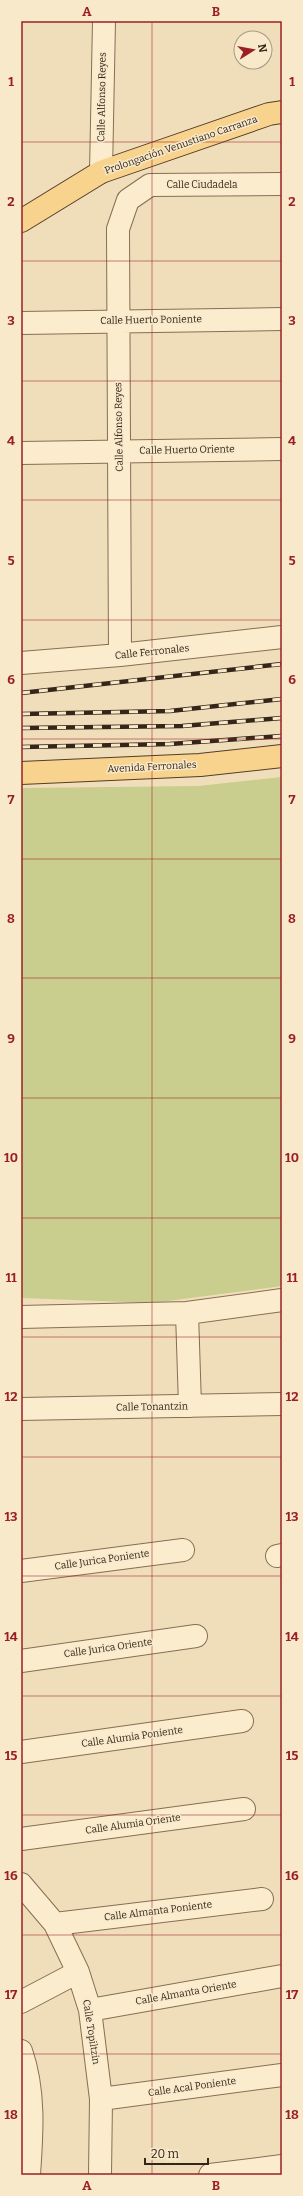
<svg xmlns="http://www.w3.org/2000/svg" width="303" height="2196" font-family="Bitter,serif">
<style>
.green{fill:#c9ce8e}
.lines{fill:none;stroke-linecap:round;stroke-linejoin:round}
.minor-casing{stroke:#876e53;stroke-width:24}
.major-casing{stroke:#543c29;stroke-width:24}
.minor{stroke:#fbeccd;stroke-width:22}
.major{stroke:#f8d38d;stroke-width:22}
.rail-casing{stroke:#35261a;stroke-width:4.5}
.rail{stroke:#f7e9ca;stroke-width:3;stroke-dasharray:9;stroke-linecap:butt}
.grid{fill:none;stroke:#9a2025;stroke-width:1;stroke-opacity:0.55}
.labels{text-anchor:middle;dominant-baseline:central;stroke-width:3;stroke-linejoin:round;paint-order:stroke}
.street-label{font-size:10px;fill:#35261a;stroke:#f7e9ca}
.neatline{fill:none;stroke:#9a2025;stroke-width:1.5}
.grid-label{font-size:13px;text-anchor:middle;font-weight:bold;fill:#9a2025}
</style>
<rect width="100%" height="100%" fill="#f0deba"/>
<!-- green -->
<path class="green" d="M 282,777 L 282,1286 L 152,1303 L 21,1298 L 21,788 L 198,786 Z"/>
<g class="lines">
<!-- minor casing -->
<g class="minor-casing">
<path id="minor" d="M 101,172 L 104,21
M 21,323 L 282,319
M 21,453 L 282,449
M 120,655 L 118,229 L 128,200 L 150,185 L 282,184
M 21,663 L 120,655 L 282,637
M 187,1313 L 190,1406
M 21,1317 L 187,1313 L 282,1300
M 21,1409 L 282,1404
M 277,1556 L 282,1555
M 21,1571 L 183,1550
M 21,1661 L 196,1636
M 21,1752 L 242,1721
M 21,1839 L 244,1809
M 21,1884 L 55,1924 L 78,1972 L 90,2010 L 101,2099 L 100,2175
M 55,1924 L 262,1899
M 21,2002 L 78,1972
M 90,2010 L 282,1976
M 21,2051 C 35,2091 32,2133 29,2175
M 101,2099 L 282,2075
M 210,2175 L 282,2166"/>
</g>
<!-- major casing -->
<g class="major-casing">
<path id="major" d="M 21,221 L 101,172 L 269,114 L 282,112
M 21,773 L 200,765 L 282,756"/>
</g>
<!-- minor -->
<use href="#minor" class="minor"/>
<!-- major -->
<use href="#major" class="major"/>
<!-- rail casing -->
<g class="rail-casing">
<path id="rail" d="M 21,693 L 282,664
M 21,714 L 170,711 L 282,699
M 21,728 L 182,726 L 282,718
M 21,747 L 170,744 L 282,736"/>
</g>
<!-- rail -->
<use href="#rail" class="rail"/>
</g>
<!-- grid -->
<path class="grid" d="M 152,21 L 152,2175M 21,142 L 282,142M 21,261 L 282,261M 21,381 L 282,381M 21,500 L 282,500M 21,620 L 282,620M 21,739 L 282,739M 21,859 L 282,859M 21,978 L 282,978M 21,1098 L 282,1098M 21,1218 L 282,1218M 21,1337 L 282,1337M 21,1457 L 282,1457M 21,1576 L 282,1576M 21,1696 L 282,1696M 21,1815 L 282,1815M 21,1935 L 282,1935M 21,2054 L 282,2054"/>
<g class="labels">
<!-- street labels -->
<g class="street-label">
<text transform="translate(102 97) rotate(-89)">Calle Alfonso Reyes</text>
<text transform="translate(181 145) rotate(-19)">Prolongación Venustiano Carranza</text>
<text x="202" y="185">Calle Ciudadela</text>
<text transform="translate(151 320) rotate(-1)">Calle Huerto Poniente</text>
<text transform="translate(119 427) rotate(-91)">Calle Alfonso Reyes</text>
<text transform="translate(187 450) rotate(-1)">Calle Huerto Oriente</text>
<text transform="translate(152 652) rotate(-6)">Calle Ferronales</text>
<text transform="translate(152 767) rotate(-3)">Avenida Ferronales</text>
<text transform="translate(152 1407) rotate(-1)">Calle Tonantzin</text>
<text transform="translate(102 1560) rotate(-8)">Calle Jurica Poniente</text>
<text transform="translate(108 1648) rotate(-8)">Calle Jurica Oriente</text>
<text transform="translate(132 1737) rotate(-8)">Calle Alumia Poniente</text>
<text transform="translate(133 1824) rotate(-8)">Calle Alumia Oriente</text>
<text transform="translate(158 1911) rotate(-7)">Calle Almanta Poniente</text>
<text transform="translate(186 1993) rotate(-10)">Calle Almanta Oriente</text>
<text transform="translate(91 2032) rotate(81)">Calle Topiltzin</text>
<text transform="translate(192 2087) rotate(-8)">Calle Acal Poniente</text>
</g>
</g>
<!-- border -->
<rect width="303" height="2196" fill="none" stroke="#f7e9ca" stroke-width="44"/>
<!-- north arrow -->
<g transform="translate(253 50) rotate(79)"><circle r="19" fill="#f7e9ca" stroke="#a99b84"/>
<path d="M0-3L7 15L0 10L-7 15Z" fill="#9a2025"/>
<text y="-6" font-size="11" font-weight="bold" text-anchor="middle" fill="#35261a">N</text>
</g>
<!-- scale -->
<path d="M145 2158v6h63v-6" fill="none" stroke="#35261a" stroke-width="2"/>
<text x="151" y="2158" font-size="12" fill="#35261a" stroke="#f7e9ca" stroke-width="3" paint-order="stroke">20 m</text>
<rect x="22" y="22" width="259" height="2152" class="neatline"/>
<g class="grid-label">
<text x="87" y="16">A</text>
<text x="216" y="16">B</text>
<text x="11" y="86">1</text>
<text x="292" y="86">1</text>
<text x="11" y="206">2</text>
<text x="292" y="206">2</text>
<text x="11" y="325">3</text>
<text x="292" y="325">3</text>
<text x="11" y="445">4</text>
<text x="292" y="445">4</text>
<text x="11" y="565">5</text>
<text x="292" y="565">5</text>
<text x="11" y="684">6</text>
<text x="292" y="684">6</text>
<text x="11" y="804">7</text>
<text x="292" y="804">7</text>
<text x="11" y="923">8</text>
<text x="292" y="923">8</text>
<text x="11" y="1043">9</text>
<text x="292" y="1043">9</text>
<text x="11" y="1162">10</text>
<text x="292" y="1162">10</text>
<text x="11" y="1282">11</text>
<text x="292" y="1282">11</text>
<text x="11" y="1401">12</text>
<text x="292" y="1401">12</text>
<text x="11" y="1521">13</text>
<text x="292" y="1521">13</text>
<text x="11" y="1641">14</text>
<text x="292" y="1641">14</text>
<text x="11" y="1760">15</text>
<text x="292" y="1760">15</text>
<text x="11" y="1880">16</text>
<text x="292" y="1880">16</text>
<text x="11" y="1999">17</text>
<text x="292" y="1999">17</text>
<text x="11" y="2119">18</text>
<text x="292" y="2119">18</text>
<text x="87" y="2190">A</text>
<text x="216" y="2190">B</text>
</g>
</svg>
